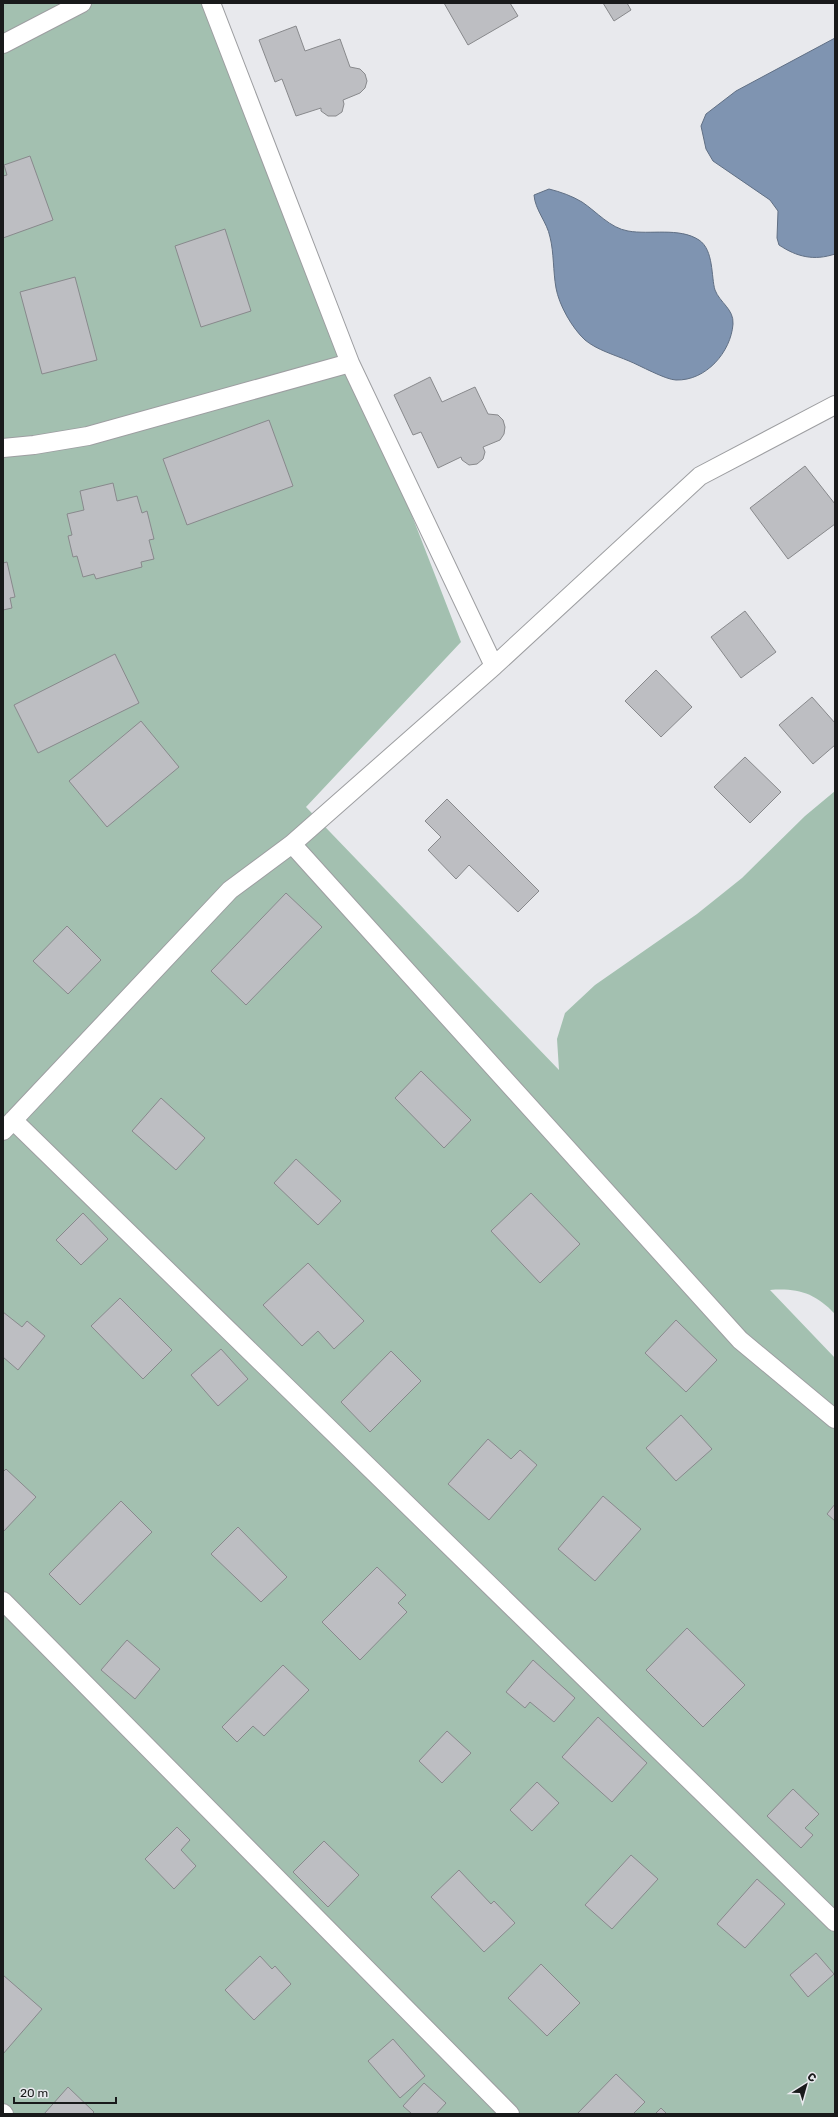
<svg xmlns="http://www.w3.org/2000/svg" width="838" height="2117" font-family="Rubik,sans-serif">
<style>
.green{fill:#a3c0b0}
.water{fill:#7f94b1;stroke:#606f84}
.building{fill:#bdbec2;stroke:#88898c}
.lines{fill:none;stroke-linecap:round;stroke-linejoin:round}
.lane-casing{stroke:#9d9ea1;stroke-width:20}
.lane{stroke:#fff;stroke-width:18}
</style>
<rect width="100%" height="100%" fill="#e8e9ed"/>
<!-- green -->
<path class="green" d="M 3,3 L 213,3 L 461,642 L 306,807 L 559,1070 L 557,1039 L 565,1013 L 595,985 L 697,914 L 742,878 L 805,816 L 835,791 L 835,1314 C 815,1293 798,1288 770,1290 L 835,1358 L 835,2114 L 3,2114 Z"/>
<!-- water -->
<path class="water" d="M 835,38 L 835,254 C 814,261 797,257 779,245 L 777,238 L 778,211 L 770,200 L 713,161 L 706,149 L 701,126 L 706,114 L 736,91 Z
M 549,189 C 561,192 572,196 582,202 C 597,212 610,228 628,231 C 650,235 679,227 699,240 C 714,250 711,277 715,290 C 720,303 734,309 733,324 C 731,352 706,381 676,380 C 666,380 639,365 629,361 C 615,355 597,350 585,340 C 572,328 559,305 556,288 C 553,271 554,253 550,237 C 547,222 535,210 534,195 Z"/>
<!-- building -->
<path class="building" d="M 444,3 L 510,3 L 518,16 L 468,45 Z
M 603,3 L 627,3 L 631,10 L 614,21 Z
M 296,26 L 305,51 L 340,39 L 350,67 L 360,69 L 365,74 L 367,81 L 365,88 L 360,93 L 343,100 L 344,104 L 342,112 L 336,116 L 328,116 L 321,111 L 321,108 L 296,116 L 282,79 L 275,82 L 259,40 Z
M 30,156 L 53,220 L 3,238 L 3,176 L 7,175 L 4,165 Z
M 225,229 L 251,311 L 201,327 L 175,246 Z
M 75,277 L 97,360 L 42,374 L 20,292 Z
M 430,377 L 442,402 L 475,387 L 488,414 L 498,415 L 503,420 L 505,427 L 504,434 L 500,440 L 483,447 L 485,452 L 483,459 L 477,464 L 469,465 L 462,460 L 461,457 L 438,468 L 421,432 L 413,435 L 394,395 Z
M 269,420 L 293,486 L 187,525 L 163,459 Z
M 805,466 L 835,504 L 835,524 L 788,559 L 750,508 Z
M 113,483 L 117,501 L 137,496 L 142,513 L 147,511 L 154,539 L 149,540 L 154,559 L 141,562 L 142,567 L 96,579 L 94,574 L 83,577 L 77,556 L 73,557 L 68,536 L 72,535 L 67,514 L 84,510 L 80,491 Z
M 7,562 L 15,597 L 10,598 L 12,608 L 3,610 L 3,563 Z
M 745,611 L 776,652 L 741,678 L 711,637 Z
M 115,654 L 139,703 L 38,753 L 14,705 Z
M 656,670 L 692,707 L 661,737 L 625,701 Z
M 812,697 L 835,723 L 835,745 L 813,764 L 779,725 Z
M 141,721 L 179,767 L 107,827 L 69,781 Z
M 745,757 L 781,792 L 750,823 L 714,787 Z
M 447,799 L 539,891 L 518,912 L 469,865 L 456,879 L 428,850 L 441,837 L 425,821 Z
M 286,893 L 322,927 L 246,1005 L 211,971 Z
M 67,926 L 101,960 L 68,994 L 33,961 Z
M 421,1071 L 471,1120 L 444,1148 L 395,1098 Z
M 161,1098 L 205,1138 L 176,1170 L 132,1131 Z
M 296,1159 L 341,1201 L 318,1225 L 274,1183 Z
M 531,1193 L 580,1244 L 540,1283 L 491,1231 Z
M 83,1213 L 108,1239 L 81,1265 L 56,1240 Z
M 308,1263 L 364,1321 L 334,1349 L 318,1331 L 302,1346 L 263,1305 Z
M 120,1298 L 172,1350 L 143,1379 L 91,1326 Z
M 3,1312 L 22,1327 L 27,1321 L 45,1336 L 18,1370 L 3,1357 Z
M 676,1320 L 717,1360 L 686,1392 L 645,1353 Z
M 221,1349 L 248,1379 L 218,1406 L 191,1375 Z
M 391,1351 L 421,1381 L 370,1432 L 341,1402 Z
M 681,1415 L 712,1449 L 676,1481 L 646,1448 Z
M 488,1439 L 511,1459 L 520,1450 L 537,1465 L 489,1520 L 448,1484 Z
M 6,1469 L 36,1497 L 3,1532 L 3,1472 Z
M 603,1496 L 641,1529 L 595,1581 L 558,1549 Z
M 121,1501 L 152,1532 L 80,1605 L 49,1574 Z
M 835,1504 L 835,1521 L 827,1514 Z
M 238,1527 L 287,1577 L 261,1602 L 211,1554 Z
M 377,1567 L 406,1595 L 398,1603 L 407,1612 L 360,1660 L 322,1622 Z
M 687,1628 L 745,1685 L 703,1727 L 646,1670 Z
M 127,1640 L 160,1669 L 135,1699 L 101,1670 Z
M 533,1660 L 575,1698 L 554,1722 L 530,1702 L 525,1708 L 506,1692 Z
M 283,1665 L 309,1690 L 264,1736 L 253,1726 L 237,1742 L 222,1727 Z
M 598,1717 L 647,1763 L 612,1802 L 562,1757 Z
M 447,1731 L 471,1753 L 442,1783 L 419,1761 Z
M 537,1782 L 559,1803 L 532,1831 L 510,1810 Z
M 793,1789 L 819,1814 L 805,1828 L 813,1835 L 801,1848 L 767,1816 Z
M 177,1827 L 190,1840 L 181,1850 L 196,1866 L 174,1889 L 145,1859 Z
M 324,1841 L 359,1875 L 328,1907 L 293,1872 Z
M 631,1855 L 658,1879 L 612,1929 L 585,1905 Z
M 459,1870 L 491,1904 L 494,1901 L 515,1923 L 484,1952 L 431,1897 Z
M 757,1879 L 785,1904 L 745,1948 L 717,1924 Z
M 816,1953 L 834,1974 L 808,1997 L 790,1975 Z
M 260,1956 L 272,1969 L 275,1966 L 291,1984 L 254,2020 L 225,1990 Z
M 541,1964 L 580,2003 L 547,2036 L 508,1998 Z
M 3,1975 L 42,2009 L 3,2054 Z
M 393,2039 L 425,2076 L 400,2098 L 368,2061 Z
M 616,2074 L 645,2102 L 633,2114 L 577,2114 Z
M 424,2083 L 446,2103 L 436,2114 L 412,2114 L 403,2106 Z
M 68,2087 L 94,2112 L 92,2114 L 44,2114 Z
M 661,2108 L 667,2114 L 655,2114 Z"/>
<g class="lines">
<!-- lane casing -->
<g class="lane-casing">
<path id="lane" d="M 211,3 L 350,363
M 3,44 L 82,3
M 3,448 L 34,445 L 88,436 L 350,363 L 494,666
M 292,844 L 494,666 L 700,476 L 835,405
M 13,1120 L 835,1922
M 3,1131 L 230,890 L 292,844 L 740,1340 L 835,1419
M 3,1601 L 510,2114
M 3,2113 L 4,2114"/>
</g>
<!-- lane -->
<use href="#lane" class="lane"/>
</g>
<!-- border -->
<rect width="838" height="2117" fill="none" stroke="#191a1b" stroke-width="8"/>
<!-- north arrow -->
<g transform="translate(806 2085) rotate(37)" stroke="#e8e9ed" stroke-width="3" paint-order="stroke">
<path d="M0-3L7 15L0 10L-7 15Z" fill="#191a1b"/>
<text y="-6" font-size="11" font-weight="bold" text-anchor="middle" fill="#191a1b">С</text>
</g>
<!-- scale -->
<path d="M14 2097v6h102v-6" fill="none" stroke="#191a1b" stroke-width="2"/>
<text x="20" y="2097" font-size="12" fill="#191a1b" stroke="#e8e9ed" stroke-width="3" paint-order="stroke">20 m</text>
</svg>
